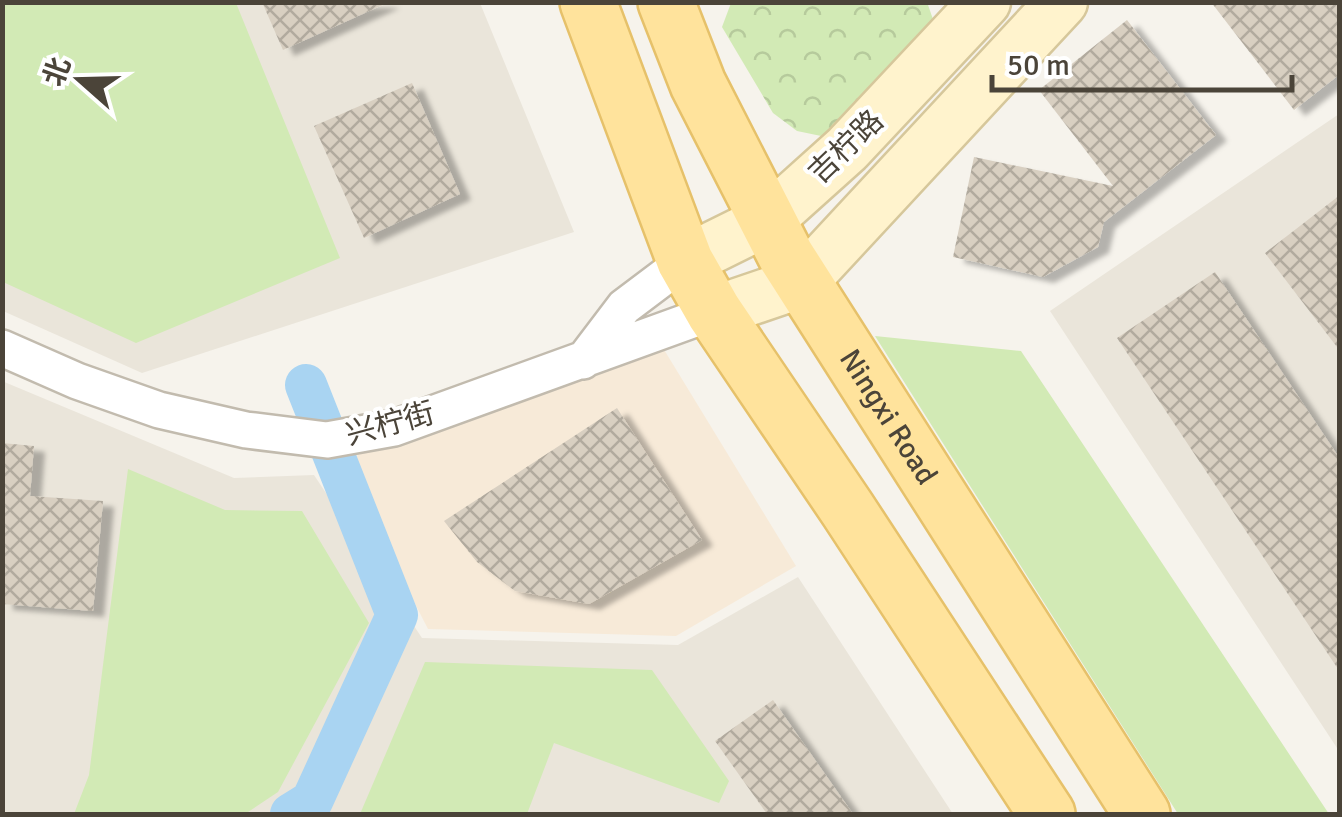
<svg xmlns="http://www.w3.org/2000/svg" width="1342" height="817" font-family="Signika,'Noto Sans SC',sans-serif">
<style>
.residential{fill:#eae5da}
.commercial{fill:#f7ead8}
.grass{fill:#d2eab5}
.park{fill:url(#park-crowns)}
.lines{fill:none;stroke-linecap:round;stroke-linejoin:round}
.canal{stroke:#a9d4f2;stroke-width:42}
.building{fill:url(#building-cross-hatch);filter:url(#shadow)}
.minor-casing{stroke:#c2bbae;stroke-width:40}
.secondary-casing{stroke:#d6c79b;stroke-width:55}
.primary-casing{stroke:#e6c16a;stroke-width:60}
.minor{stroke:#fff;stroke-width:35}
.secondary{stroke:#fff3cd;stroke-width:50}
.primary{stroke:#ffe39c;stroke-width:55}
.labels{text-anchor:middle;dominant-baseline:central;stroke-width:8;stroke-linejoin:round;paint-order:stroke}
.street-label{font-size:30px;fill:#4b4439;stroke:#fff}
</style>
<defs>
<pattern id="park-crowns" width="20" height="18" patternUnits="userSpaceOnUse" patternTransform="scale(2.5)"><rect width="20" height="18" fill="#d2eab5"/><path d="M2 6a3 3 0 1 1 6 0M12 15a3 3 0 1 1 6 0" fill="none" stroke="#b6ca9c"/></pattern>
<pattern id="building-cross-hatch" width="8" height="8" patternUnits="userSpaceOnUse" patternTransform="scale(2.5)"><rect width="8" height="8" fill="#d8cfc1"/><path d="M0 0l8 8M0 8l8-8" fill="none" stroke="#b1aa9e"/></pattern>
<filter id="shadow"><feDropShadow dx="11" dy="6" stdDeviation="2.5" flood-color="#0004"/></filter>
</defs>
<rect width="100%" height="100%" fill="#f6f3ec"/>
<!-- residential -->
<path class="residential" d="M 3,3 L 480,3 L 574,232 L 142,373 L 3,311 Z
M 1339,114 L 1339,751 L 1050,311 Z
M 2,381 L 234,478 L 314,475 L 422,638 L 678,645 L 798,577 L 953,814 L 3,814 Z"/>
<!-- commercial -->
<path class="commercial" d="M 663,348 L 796,566 L 676,636 L 428,629 L 348,473 L 363,445 Z"/>
<!-- grass -->
<path class="grass" d="M 3,2 L 236,3 L 340,258 L 136,343 L 3,282 Z
M 875,336 L 1021,351 L 1329,814 L 1178,814 Z
M 128,469 L 225,510 L 302,511 L 369,623 L 278,792 L 245,814 L 74,814 L 89,775 Z
M 425,662 L 652,670 L 729,781 L 719,803 L 554,743 L 527,814 L 360,814 Z"/>
<!-- park -->
<path class="park" d="M 927,2 L 936,28 L 826,137 L 797,131 L 773,113 L 722,27 L 731,3 Z"/>
<g class="lines">
<!-- canal -->
<path class="canal" d="M 291,814 L 312,801 L 397,615 L 306,385"/>
</g>
<!-- building -->
<path class="building" d="M 262,2 L 389,2 L 283,50 Z
M 1211,2 L 1340,2 L 1340,74 L 1294,110 Z
M 1127,20 L 1216,135 L 1104,222 L 1098,247 L 1043,277 L 953,257 L 974,157 L 1113,186 L 1039,90 Z
M 412,83 L 460,194 L 364,238 L 314,126 Z
M 1340,195 L 1340,351 L 1265,253 Z
M 1215,272 L 1340,459 L 1340,672 L 1117,338 Z
M 617,408 L 702,540 L 589,604 L 515,591 L 477,562 L 444,521 Z
M 2,443 L 34,446 L 30,496 L 103,501 L 93,611 L 2,604 Z
M 773,700 L 853,814 L 767,814 L 715,741 Z"/>
<g class="lines">
<!-- minor casing -->
<g class="minor-casing">
<path id="minor" d="M 2,348 L 77,381 L 159,410 L 246,430 L 327,440 L 394,428 L 714,312
M 583,361 L 624,307 L 685,261"/>
</g>
<!-- secondary casing -->
<g class="secondary-casing">
<path id="secondary" d="M 685,261 L 768,220 L 847,149 L 985,2
M 714,312 L 802,282 L 1062,2"/>
</g>
<!-- primary casing -->
<g class="primary-casing">
<g id="primary">
<path d="M 588,2 L 685,261 L 714,312 L 848,510 L 1047,814"/>
<path id="s1" d="M 666,2 L 698,84 L 786,256 L 1142,814"/>
</g>
</g>
<!-- minor -->
<use href="#minor" class="minor"/>
<!-- secondary -->
<use href="#secondary" class="secondary"/>
<!-- primary -->
<use href="#primary" class="primary"/>
</g>
<g class="labels">
<!-- street labels -->
<g class="street-label">
<text transform="translate(846 147) rotate(-44)">吉柠路</text>
<text stroke="none"><textPath href="#s1" startOffset="472">Ningxi Road</textPath></text>
<text transform="translate(390 424) rotate(-15)">兴柠街</text>
</g>
</g>
<!-- border -->
<rect width="1342" height="817" fill="none" stroke="#4b4439" stroke-width="10"/>
<!-- north arrow -->
<g transform="translate(80 80) rotate(290)" stroke="#ffffff" stroke-width="8" paint-order="stroke">
<path d="M0-8L18 38L0 25L-18 38Z" fill="#4b4439"/>
<text y="-15" font-size="28" font-weight="bold" text-anchor="middle" fill="#4b4439">北</text>
</g>
<!-- scale -->
<path d="M992 75v15h300v-15" fill="none" stroke="#4b4439" stroke-width="5"/>
<text x="1007" y="75" font-size="30" fill="#4b4439" stroke="#ffffff" stroke-width="8" paint-order="stroke">50 m</text>
</svg>
